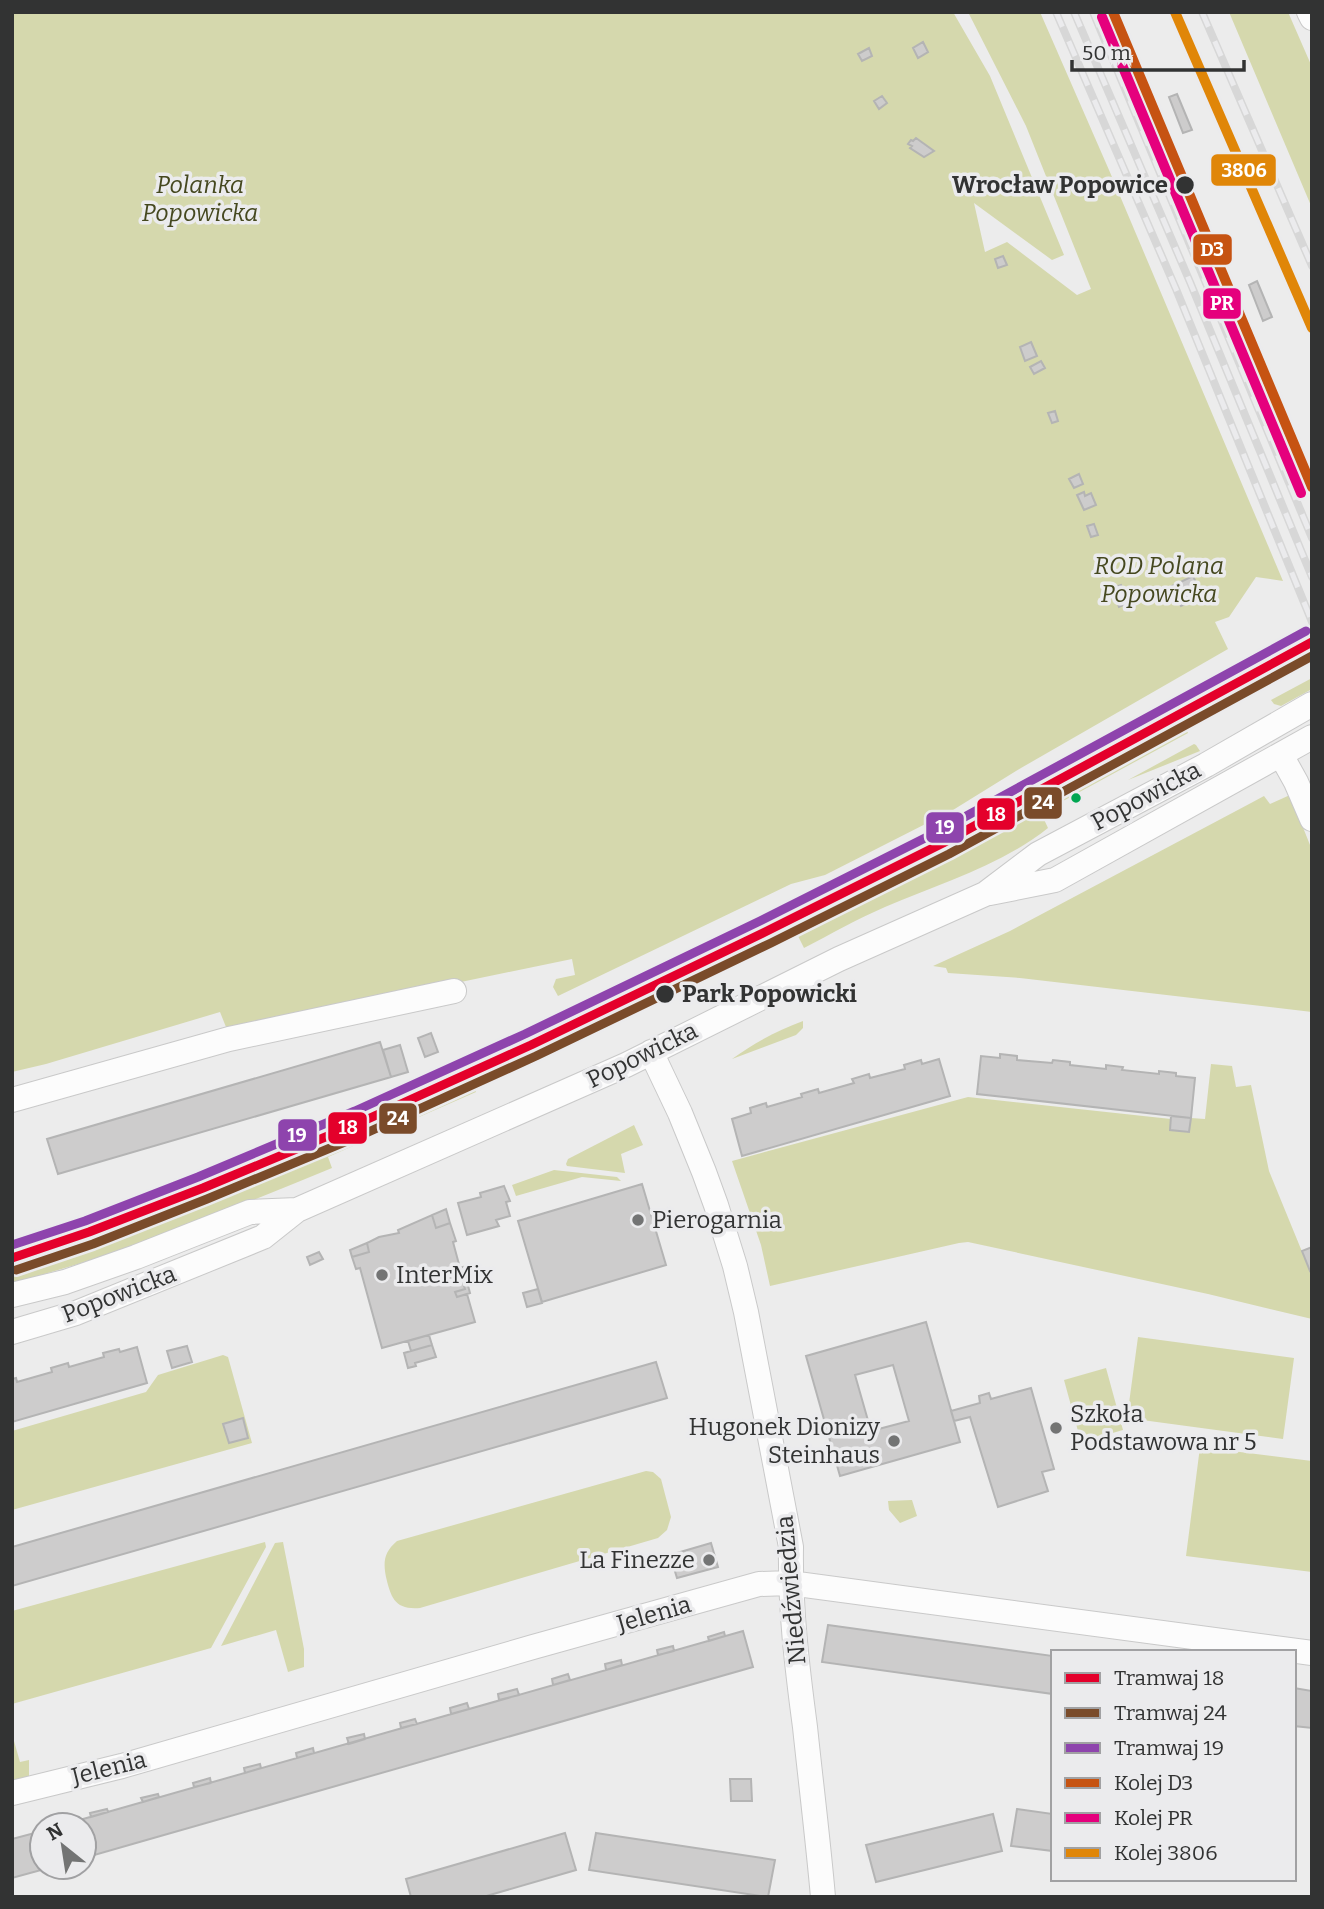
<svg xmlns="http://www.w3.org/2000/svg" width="1324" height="1909" font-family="Bitter,serif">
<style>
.green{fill:#d5d8ad}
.building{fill:#cdcccc;stroke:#b4b4b4;stroke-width:2;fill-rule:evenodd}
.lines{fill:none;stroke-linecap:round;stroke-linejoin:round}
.minor-casing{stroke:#c9c9c9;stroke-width:26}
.minor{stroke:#fcfcfc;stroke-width:24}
.rail-casing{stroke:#d7d7d7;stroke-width:8}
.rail{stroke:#ebebed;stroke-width:5;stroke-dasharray:16;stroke-linecap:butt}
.rail-1-casing{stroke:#ebebed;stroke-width:16}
.rail-2-casing{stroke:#ebebed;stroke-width:16}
.rail-3-casing{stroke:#ebebed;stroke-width:16}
.rail-1{stroke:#c65312;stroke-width:10}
.rail-2{stroke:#e5007d;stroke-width:10}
.rail-3{stroke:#e08608;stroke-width:10}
.tram-1-casing{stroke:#ebebed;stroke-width:14}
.tram-2-casing{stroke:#ebebed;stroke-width:14}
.tram-3-casing{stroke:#ebebed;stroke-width:14}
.tram-1{stroke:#e4002b;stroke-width:9}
.tram-2{stroke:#7a4b2a;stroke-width:9}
.tram-3{stroke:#8e44ad;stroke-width:9}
.stop-dot{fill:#323333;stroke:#ebebed;stroke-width:2.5}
.bus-dot{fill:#00a651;stroke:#ebebed;stroke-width:2.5}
.poi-dot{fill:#737474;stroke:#ebebed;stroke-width:2.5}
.labels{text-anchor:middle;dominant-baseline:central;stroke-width:7;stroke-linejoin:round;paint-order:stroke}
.park-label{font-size:24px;font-style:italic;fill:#45481f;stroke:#ebebed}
.stop-label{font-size:24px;font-weight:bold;fill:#323333;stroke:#ebebed;text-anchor:end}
.street-label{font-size:24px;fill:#323333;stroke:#ebebed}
.poi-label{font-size:24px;fill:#323333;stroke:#ebebed;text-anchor:start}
.line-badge{stroke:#ebebed;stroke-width:2.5}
.badge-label{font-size:19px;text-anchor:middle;font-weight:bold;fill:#fff}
</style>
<rect width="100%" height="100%" fill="#ececec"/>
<!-- green -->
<path class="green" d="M 12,12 L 953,12 L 990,76 L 1064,255 L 1052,260 L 974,203 L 985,252 L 1007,242 L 1077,295 L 1091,289 L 1026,126 L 968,12 L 1040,12 L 1109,170 L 1283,581 L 1256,577 L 1229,617 L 1215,622 L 1228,649 L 1021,768 L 953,810 L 825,875 L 791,884 L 558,996 L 553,987 L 556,979 L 575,975 L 572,959 L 336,1008 L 226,1027 L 220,1012 L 46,1064 L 12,1072 Z
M 1229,12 L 1288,12 L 1312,67 L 1312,208 Z
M 1233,666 L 1239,677 L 1200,698 L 1197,691 L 1199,685 Z
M 1312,678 L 1310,685 L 1312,689 L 1281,706 L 1274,704 L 1271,700 Z
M 1171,700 L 1188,733 L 1041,813 L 1048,828 C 1000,866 941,883 885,907 C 857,919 831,934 804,948 L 786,912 L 789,903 L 837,887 L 954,827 Z
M 1194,744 L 1196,745 L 1200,751 L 1128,780 Z
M 1290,795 L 1312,850 L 1312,1012 L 1020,978 L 948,973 L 946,968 L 933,966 L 1010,931 L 1251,803 L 1264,796 L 1270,804 Z
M 803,1021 L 803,1028 L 796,1035 L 732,1059 C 755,1042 777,1031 803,1021 Z
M 462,1059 L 476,1092 L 328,1157 L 332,1168 C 227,1211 122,1254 12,1283 L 12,1249 L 103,1219 L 408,1095 C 428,1085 442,1068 462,1059 Z
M 1211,1064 L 1232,1066 L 1236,1087 L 1251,1085 L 1269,1171 L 1312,1276 L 1312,1319 L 1208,1294 L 968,1242 L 959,1243 L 770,1286 L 761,1245 L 732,1161 L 968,1097 L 1171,1119 L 1170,1130 L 1188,1132 L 1191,1118 L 1205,1119 Z
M 634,1125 L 643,1145 L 621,1154 L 625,1173 L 567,1166 L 566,1164 L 568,1159 Z
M 554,1170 L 617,1177 L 621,1181 L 582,1177 L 516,1196 L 512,1185 Z
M 1138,1337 L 1294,1358 L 1283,1439 L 1127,1418 Z
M 223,1355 L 228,1357 L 252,1443 L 12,1510 L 12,1431 L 146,1392 L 158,1375 Z
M 1106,1368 L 1123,1430 L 1081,1442 L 1064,1380 Z
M 1200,1447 L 1312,1461 L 1312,1572 L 1186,1556 Z
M 646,1471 L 653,1472 L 661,1479 L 671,1517 L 667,1530 L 658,1538 L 420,1608 C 395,1610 391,1598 386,1577 C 383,1562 384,1552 397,1541 Z
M 912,1500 L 917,1516 L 900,1523 L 889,1510 L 888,1501 Z
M 265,1542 L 266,1547 L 211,1648 L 12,1704 L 12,1611 Z
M 283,1542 L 304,1649 L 304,1667 L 288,1672 L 276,1630 L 221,1646 L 275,1543 Z
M 12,1734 L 20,1762 L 29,1760 L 29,1782 L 12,1784 Z"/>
<!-- building -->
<path class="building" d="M 923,42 L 928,52 L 918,58 L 913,48 Z
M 869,48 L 872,56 L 862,61 L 858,54 Z
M 1177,94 L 1192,130 L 1183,133 L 1169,97 Z
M 882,96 L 887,103 L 879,109 L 874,101 Z
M 916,138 L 934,151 L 924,157 L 910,148 L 912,146 L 908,144 L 911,140 L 913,141 Z
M 1003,256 L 1007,265 L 998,268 L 995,259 Z
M 1257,281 L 1272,317 L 1263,321 L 1249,285 Z
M 1031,342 L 1037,356 L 1025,361 L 1020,347 Z
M 1041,361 L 1045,368 L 1034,374 L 1030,367 Z
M 1055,411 L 1058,421 L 1052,423 L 1048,413 Z
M 1079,474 L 1083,484 L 1074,488 L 1069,479 Z
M 1084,492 L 1085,496 L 1091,493 L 1096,505 L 1084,510 L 1077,495 Z
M 1094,524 L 1098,535 L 1091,537 L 1087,526 Z
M 1193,576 L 1202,596 L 1181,606 L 1172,586 Z
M 1121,585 L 1128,603 L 1119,607 L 1112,588 Z
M 431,1033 L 438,1052 L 425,1057 L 418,1038 Z
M 380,1042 L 391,1077 L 58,1174 L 47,1139 Z
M 400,1045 L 408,1072 L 391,1077 L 383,1050 Z
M 1000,1054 L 1017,1056 L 1017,1060 L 1052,1063 L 1053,1060 L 1070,1062 L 1070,1065 L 1106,1069 L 1106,1065 L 1123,1067 L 1122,1070 L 1159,1074 L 1159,1071 L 1176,1073 L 1176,1076 L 1195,1078 L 1191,1118 L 977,1094 L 981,1056 L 1000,1058 Z
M 939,1059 L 950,1096 L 742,1156 L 732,1119 L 751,1113 L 750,1108 L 766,1103 L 767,1107 L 802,1097 L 801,1094 L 818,1089 L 819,1093 L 854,1083 L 852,1079 L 869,1074 L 870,1078 L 905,1069 L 904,1065 L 921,1060 L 922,1064 Z
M 1171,1116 L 1191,1118 L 1189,1132 L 1170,1130 Z
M 642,1184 L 666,1265 L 542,1302 L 518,1221 Z
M 504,1186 L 510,1201 L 506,1202 L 510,1216 L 496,1220 L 499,1226 L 467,1235 L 458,1203 L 481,1197 L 480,1193 Z
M 446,1209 L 450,1223 L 436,1228 L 432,1215 Z
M 432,1215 L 436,1228 L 450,1223 L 456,1241 L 453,1242 L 460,1268 L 449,1271 L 451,1276 L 460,1273 L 465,1289 L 455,1292 L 457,1297 L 467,1294 L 475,1322 L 382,1348 L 360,1268 L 356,1269 L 352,1257 L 369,1252 L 367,1243 L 379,1237 L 399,1233 L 398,1230 Z
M 367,1243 L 369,1252 L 352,1257 L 350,1250 Z
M 1312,1247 L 1312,1270 L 1310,1271 L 1302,1251 Z
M 319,1252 L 323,1259 L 310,1265 L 307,1257 Z
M 463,1267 L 470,1293 L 457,1297 L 455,1292 L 465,1289 L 460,1273 L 451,1276 L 449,1271 Z
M 538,1289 L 542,1303 L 527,1307 L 523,1293 Z
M 926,1322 L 960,1442 L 840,1476 L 806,1356 ZM 893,1365 L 909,1421 L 871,1431 L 855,1375 Z
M 429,1335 L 432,1345 L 411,1351 L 408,1341 Z
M 432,1345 L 436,1357 L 415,1363 L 416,1366 L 408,1368 L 404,1353 Z
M 187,1346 L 192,1362 L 172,1368 L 167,1351 Z
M 137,1347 L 147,1383 L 12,1422 L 12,1379 L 16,1378 L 17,1382 L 52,1372 L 51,1368 L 68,1363 L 69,1367 L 104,1357 L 103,1353 L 119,1349 L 120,1352 Z
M 656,1362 L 667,1398 L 12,1586 L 12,1547 Z
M 1031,1388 L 1054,1469 L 1042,1472 L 1048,1491 L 998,1507 L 970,1417 L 954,1421 L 951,1411 L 980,1403 L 979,1396 L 989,1393 L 991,1399 Z
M 243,1418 L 248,1438 L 229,1443 L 223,1424 Z
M 711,1543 L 718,1567 L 677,1578 L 670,1555 Z
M 828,1625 L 1053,1656 L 1053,1694 L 822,1662 Z
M 743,1631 L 753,1667 L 143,1841 L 84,1858 L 84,1825 L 62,1825 Z
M 724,1632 L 725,1636 L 709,1641 L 708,1637 Z
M 673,1646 L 674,1651 L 658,1655 L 657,1650 Z
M 621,1660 L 622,1665 L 606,1670 L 605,1664 Z
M 568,1674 L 570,1680 L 553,1685 L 552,1679 Z
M 1294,1688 L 1312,1691 L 1312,1728 L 1294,1726 Z
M 517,1689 L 519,1695 L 499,1700 L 498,1694 Z
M 467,1703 L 469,1709 L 451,1714 L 450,1708 Z
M 415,1719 L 417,1724 L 401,1728 L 400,1723 Z
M 364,1734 L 365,1739 L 349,1744 L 347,1738 Z
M 313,1748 L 314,1753 L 297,1758 L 296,1753 Z
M 260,1764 L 261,1768 L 245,1773 L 244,1768 Z
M 210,1778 L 211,1783 L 194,1787 L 193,1783 Z
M 730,1779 L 751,1779 L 752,1801 L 731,1801 Z
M 158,1794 L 159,1797 L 143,1802 L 141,1798 Z
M 107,1809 L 108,1812 L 91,1817 L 90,1813 Z
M 1017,1809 L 1053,1814 L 1053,1851 L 1011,1846 Z
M 993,1814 L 1002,1851 L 876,1882 L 866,1845 Z
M 42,1831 L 42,1867 L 52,1867 L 12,1878 L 12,1839 Z
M 565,1833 L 576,1870 L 483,1897 L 411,1897 L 406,1879 Z
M 596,1833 L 775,1860 L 768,1897 L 589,1870 Z"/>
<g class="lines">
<!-- minor casing -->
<g class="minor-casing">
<path id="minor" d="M 1309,12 L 1312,18
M 1281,755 L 1296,782 L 1312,819
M 990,893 L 1055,880 L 1312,737
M 651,1052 L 680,1113 L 704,1172 L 716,1205 L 735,1266 L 746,1312 L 791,1547 C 790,1608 797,1667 805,1727 C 811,1784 818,1840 823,1897
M 12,1100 L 229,1039 L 454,991
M 12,1295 L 65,1282 L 136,1257 L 250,1212 L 297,1210
M 12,1332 L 76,1313 L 263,1237 L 297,1210 L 626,1065 L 839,959 L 985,894 L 1038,854 L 1206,765 L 1312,704
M 12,1793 L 122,1766 L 533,1647 L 759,1584 L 790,1583 L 1312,1653"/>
</g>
<!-- minor -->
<use href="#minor" class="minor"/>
<!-- rail casing -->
<g class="rail-casing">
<path id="rail" d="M 1056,12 L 1176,289 L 1312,622
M 1074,12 L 1190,282 L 1312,577
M 1093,12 L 1312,538
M 1202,12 L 1312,266"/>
</g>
<!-- rail -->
<use href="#rail" class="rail"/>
<!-- rail-1 casing -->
<g class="rail-1-casing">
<path id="rail-1" d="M 1113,12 L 1312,487"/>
</g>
<!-- rail-2 casing -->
<g class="rail-2-casing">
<path id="rail-2" d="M 1102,17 L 1301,493"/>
</g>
<!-- rail-3 casing -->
<g class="rail-3-casing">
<path id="rail-3" d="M 1175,12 L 1312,328"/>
</g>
<!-- rail-1 -->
<use href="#rail-1" class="rail-1"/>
<!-- rail-2 -->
<use href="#rail-2" class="rail-2"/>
<!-- rail-3 -->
<use href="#rail-3" class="rail-3"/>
<!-- tram-1 casing -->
<g class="tram-1-casing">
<path id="tram-1" d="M 12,1258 L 89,1232 L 203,1188 L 359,1123 L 531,1045 L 765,932 L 943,843 L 1312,642"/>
</g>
<!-- tram-2 casing -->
<g class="tram-2-casing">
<path id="tram-2" d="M 16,1270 L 93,1244 L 207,1199 L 364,1134 L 536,1056 L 771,943 L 949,854 L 1312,656"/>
</g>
<!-- tram-3 casing -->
<g class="tram-3-casing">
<path id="tram-3" d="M 12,1245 L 85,1221 L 198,1177 L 355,1111 L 525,1034 L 760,921 L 937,832 L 1306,631"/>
</g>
<!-- tram-1 -->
<use href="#tram-1" class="tram-1"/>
<!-- tram-2 -->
<use href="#tram-2" class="tram-2"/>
<!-- tram-3 -->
<use href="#tram-3" class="tram-3"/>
</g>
<!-- markers -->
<g class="stop-dot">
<circle cx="1185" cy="185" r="10"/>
<circle cx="665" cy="994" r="10"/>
</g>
<circle class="bus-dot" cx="1076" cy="798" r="6"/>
<g class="poi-dot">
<circle cx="638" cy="1220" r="7"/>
<circle cx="382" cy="1275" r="7"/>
<circle cx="1056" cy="1428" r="7"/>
<circle cx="894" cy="1441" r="7"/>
<circle cx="709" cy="1560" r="7"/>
</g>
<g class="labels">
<!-- park labels -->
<g class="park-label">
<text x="200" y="185">Polanka<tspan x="200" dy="28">Popowicka</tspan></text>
<text x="1159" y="566">ROD Polana<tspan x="1159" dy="28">Popowicka</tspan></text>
</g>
<!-- stop labels -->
<g class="stop-label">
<text x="1168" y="185">Wrocław Popowice</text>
<text x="682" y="994" text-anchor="start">Park Popowicki</text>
</g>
<!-- street labels -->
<g class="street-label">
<text transform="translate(1146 796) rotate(-28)">Popowicka</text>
<text transform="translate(642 1055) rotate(-26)">Popowicka</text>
<text transform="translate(119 1294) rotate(-21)">Popowicka</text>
<text transform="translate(791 1590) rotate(-95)">Niedźwiedzia</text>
<text transform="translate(654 1614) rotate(-16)">Jelenia</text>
<text transform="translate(109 1768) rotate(-14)">Jelenia</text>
</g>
<!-- poi labels -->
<g class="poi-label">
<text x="652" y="1220">Pierogarnia</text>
<text x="396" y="1275">InterMix</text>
<text x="1070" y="1414">Szkoła<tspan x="1070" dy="28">Podstawowa nr 5</tspan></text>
<text x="880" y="1427" text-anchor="end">Hugonek Dionizy<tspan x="880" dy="28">Steinhaus</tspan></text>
<text x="695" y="1560" text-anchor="end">La Finezze</text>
</g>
</g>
<g class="line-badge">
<rect x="1210" y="153" width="67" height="34" rx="7" fill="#e08608"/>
<rect x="1192" y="233" width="41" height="33" rx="7" fill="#c65312"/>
<rect x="1202" y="287" width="40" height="33" rx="7" fill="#e5007d"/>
<rect x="1023" y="786" width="40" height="34" rx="7" fill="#7a4b2a"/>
<rect x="976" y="797" width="40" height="34" rx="7" fill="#e4002b"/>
<rect x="925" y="811" width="40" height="33" rx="7" fill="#8e44ad"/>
<rect x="378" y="1102" width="40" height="33" rx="7" fill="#7a4b2a"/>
<rect x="327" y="1111" width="41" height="34" rx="7" fill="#e4002b"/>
<rect x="277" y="1118" width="41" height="34" rx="7" fill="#8e44ad"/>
</g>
<g class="badge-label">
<text x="1244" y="177">3806</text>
<text x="1212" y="256">D3</text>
<text x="1222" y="310">PR</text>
<text x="1043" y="809">24</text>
<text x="996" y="821">18</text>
<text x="945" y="834">19</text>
<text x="398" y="1125">24</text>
<text x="348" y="1134">18</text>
<text x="297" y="1142">19</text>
</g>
<!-- border -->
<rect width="1324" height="1909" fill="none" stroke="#323333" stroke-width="28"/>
<!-- legend -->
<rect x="1051" y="1650" width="245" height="231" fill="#ebebed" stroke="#a1a1a3" stroke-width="2"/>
<rect x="1065" y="1673" width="35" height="10" fill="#e4002b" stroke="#a1a1a3" stroke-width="2"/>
<text x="1114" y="1685" font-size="21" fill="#323333">Tramwaj 18</text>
<rect x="1065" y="1708" width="35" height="10" fill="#7a4b2a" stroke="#a1a1a3" stroke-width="2"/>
<text x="1114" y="1720" font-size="21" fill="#323333">Tramwaj 24</text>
<rect x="1065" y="1743" width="35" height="10" fill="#8e44ad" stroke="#a1a1a3" stroke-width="2"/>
<text x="1114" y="1755" font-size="21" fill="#323333">Tramwaj 19</text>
<rect x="1065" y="1778" width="35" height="10" fill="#c65312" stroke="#a1a1a3" stroke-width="2"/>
<text x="1114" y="1790" font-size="21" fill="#323333">Kolej D3</text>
<rect x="1065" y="1813" width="35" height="10" fill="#e5007d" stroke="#a1a1a3" stroke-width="2"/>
<text x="1114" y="1825" font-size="21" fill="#323333">Kolej PR</text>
<rect x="1065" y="1848" width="35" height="10" fill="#e08608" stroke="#a1a1a3" stroke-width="2"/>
<text x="1114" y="1860" font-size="21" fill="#323333">Kolej 3806</text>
<!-- north arrow -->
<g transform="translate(63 1846) rotate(330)"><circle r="33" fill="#ebebed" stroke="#a1a1a3" stroke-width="2"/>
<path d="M0-5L12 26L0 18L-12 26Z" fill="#737474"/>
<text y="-10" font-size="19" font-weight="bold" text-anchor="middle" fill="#323333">N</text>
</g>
<!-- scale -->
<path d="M1072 60v10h172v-10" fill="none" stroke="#323333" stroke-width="3.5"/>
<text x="1082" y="60" font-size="21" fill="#323333" stroke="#ebebed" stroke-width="5" paint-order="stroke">50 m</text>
</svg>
